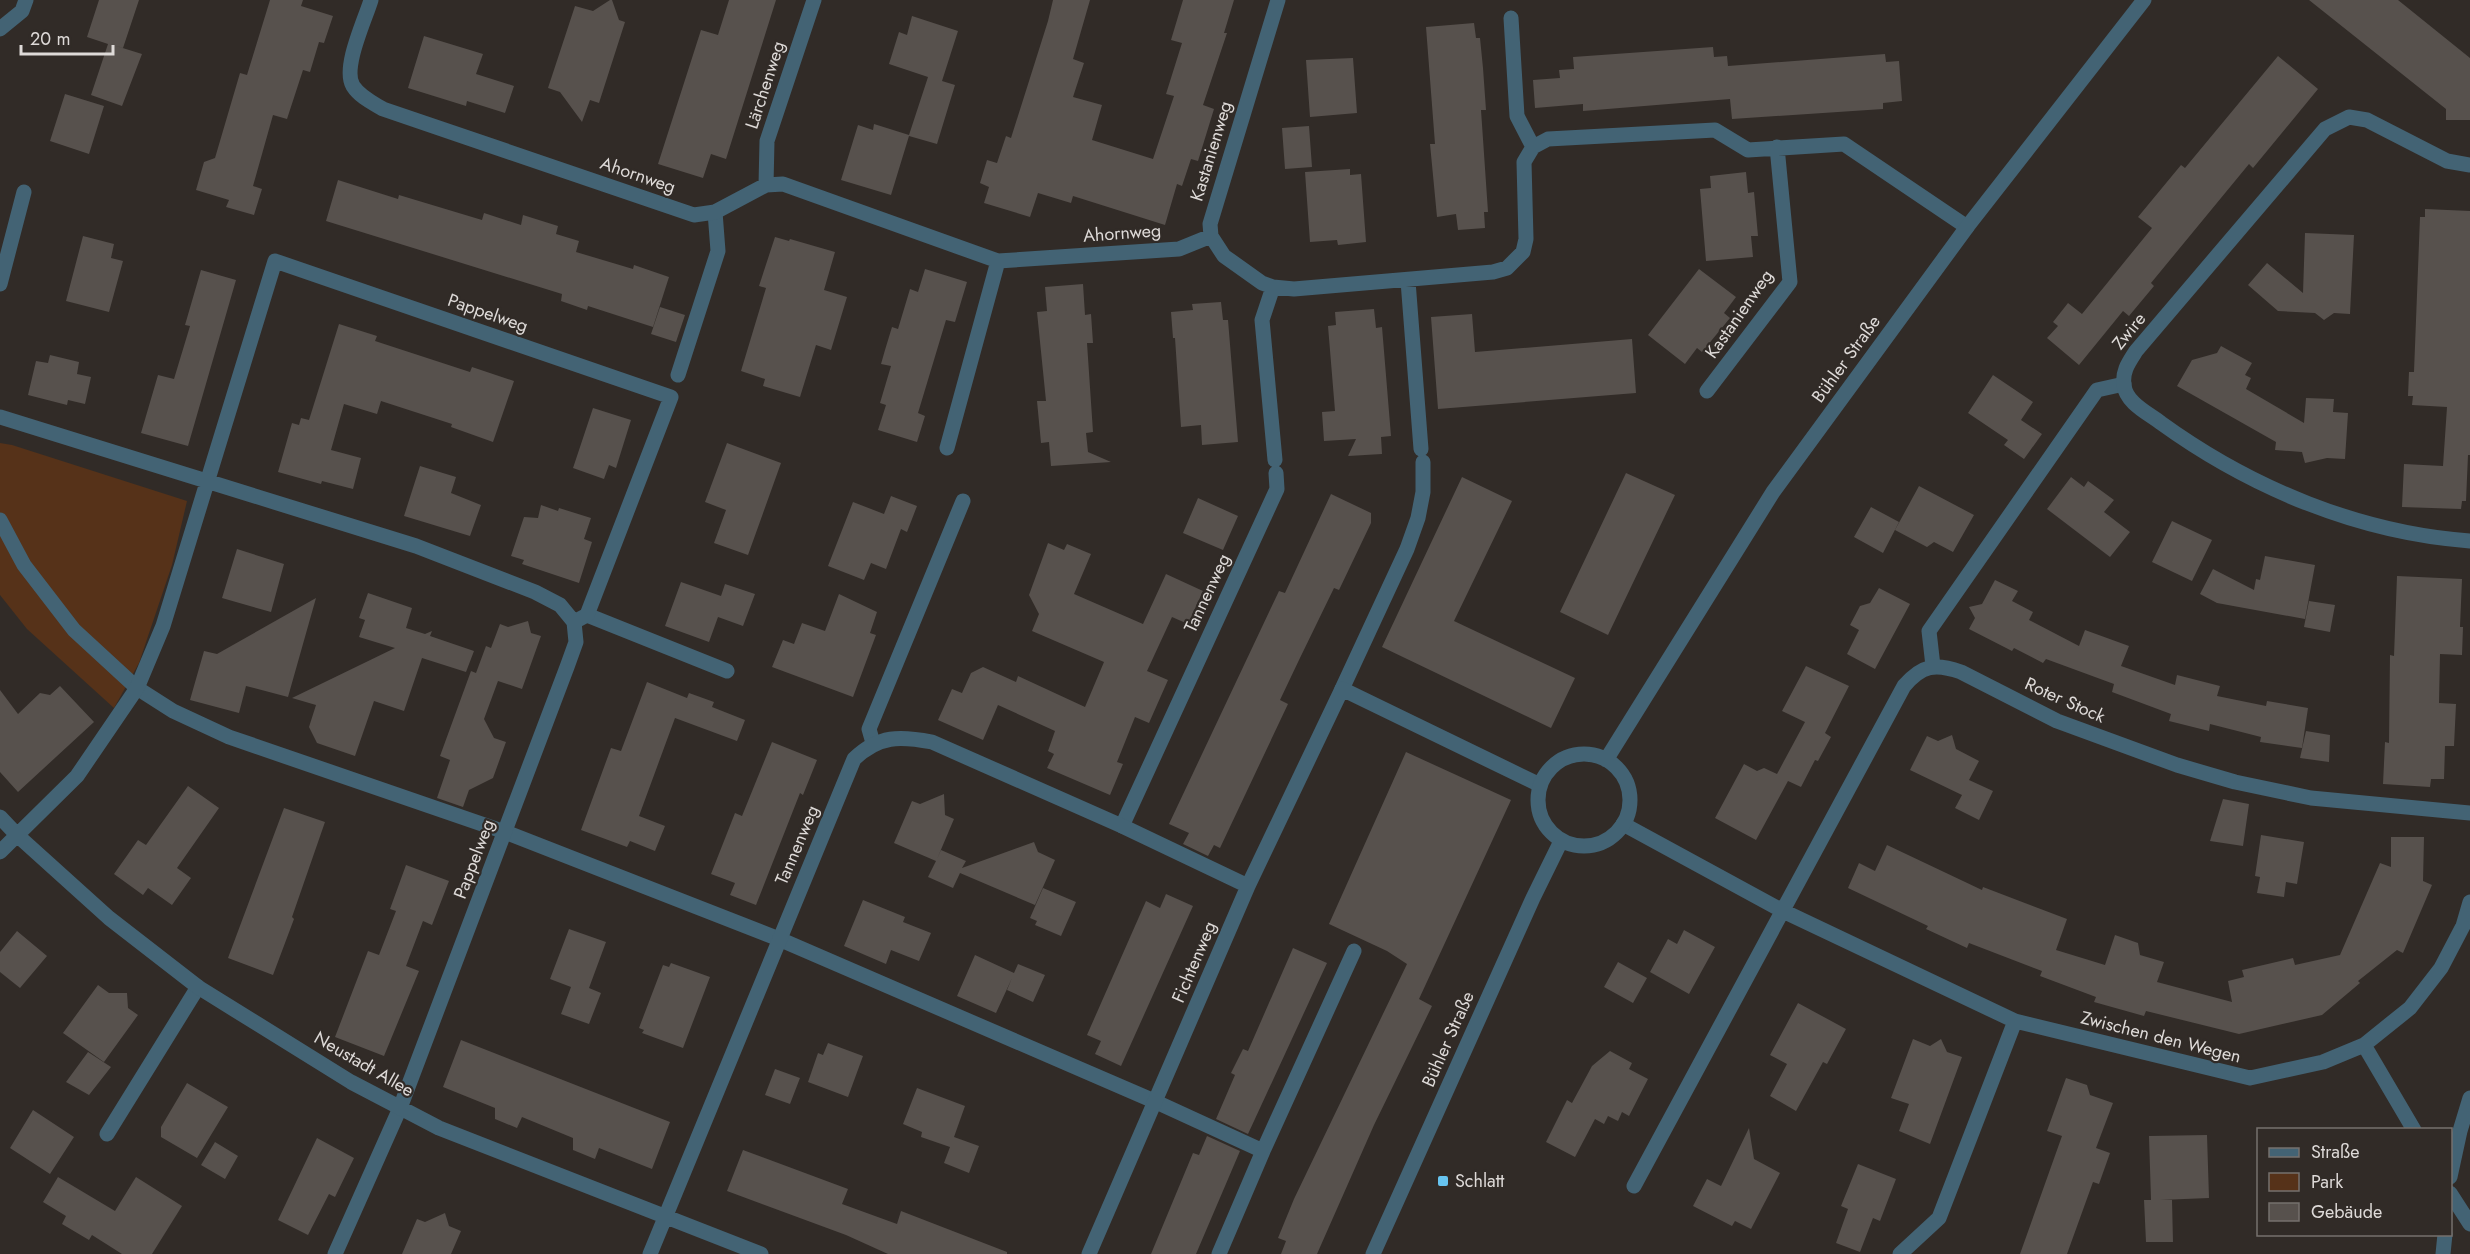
<svg xmlns="http://www.w3.org/2000/svg" width="2470" height="1254" font-family="Jost,sans-serif">
<style>
.green{fill:#563219}
.building{fill:#57514d}
.lines{fill:none;stroke-linecap:round;stroke-linejoin:round}
.service{stroke:#436374;stroke-width:15}
.minor{stroke:#436374;stroke-width:15}
.tertiary{stroke:#436374;stroke-width:15}
.poi-dot{fill:#67c4f0;stroke:#312b27;stroke-width:2}
.labels{text-anchor:middle;dominant-baseline:central;stroke-width:4.5;stroke-linejoin:round;paint-order:stroke}
.street-label{font-size:18px;fill:#dedad8;stroke:#312b27}
.poi-label{font-size:18px;fill:#dedad8;stroke:#312b27;text-anchor:start}
</style>
<rect width="100%" height="100%" fill="#312b27"/>
<!-- green -->
<path class="green" d="M 0,443 L 12,445 L 187,501 L 172,565 L 139,663 L 114,708 L 27,629 L 0,595 Z"/>
<!-- building -->
<path class="building" d="M 99,0 L 139,0 L 123,48 L 113,45 L 142,54 L 122,106 L 91,95 L 108,44 L 87,37 Z
M 270,0 L 303,0 L 301,6 L 333,16 L 324,43 L 319,42 L 310,72 L 303,70 L 287,119 L 273,115 L 253,186 L 262,189 L 254,215 L 226,207 L 229,200 L 196,190 L 204,162 L 215,158 L 240,73 L 247,75 Z
M 610,0 L 612,0 L 619,20 L 625,22 L 599,103 L 590,100 L 582,122 L 560,92 L 548,88 L 575,6 L 593,11 Z
M 729,0 L 776,0 L 726,159 L 711,154 L 703,178 L 658,164 L 701,30 L 718,35 Z
M 1053,0 L 1090,0 L 1073,59 L 1084,63 L 1073,97 L 1102,105 L 1092,140 L 1153,159 L 1174,96 L 1166,94 L 1182,43 L 1171,40 L 1183,0 L 1234,0 L 1224,33 L 1227,33 L 1203,105 L 1214,109 L 1198,161 L 1191,159 L 1182,186 L 1177,184 L 1165,225 L 1073,196 L 1071,203 L 1038,193 L 1030,217 L 984,203 L 989,187 L 980,183 L 987,160 L 997,163 L 1006,136 L 1011,138 L 1048,21 Z
M 2309,0 L 2398,0 L 2470,58 L 2470,120 L 2446,120 L 2446,109 Z
M 912,16 L 958,31 L 942,81 L 955,85 L 937,144 L 909,136 L 891,195 L 841,180 L 858,125 L 873,130 L 874,124 L 909,135 L 928,77 L 889,64 L 899,32 L 907,35 Z
M 1474,23 L 1476,38 L 1480,38 L 1483,68 L 1486,110 L 1481,110 L 1488,212 L 1484,212 L 1485,228 L 1458,230 L 1456,214 L 1437,217 L 1430,144 L 1435,144 L 1426,27 Z
M 424,36 L 483,54 L 476,74 L 514,86 L 505,113 L 467,101 L 466,106 L 408,88 Z
M 1713,47 L 1714,57 L 1727,56 L 1728,66 L 1885,54 L 1886,62 L 1899,61 L 1902,101 L 1883,103 L 1883,109 L 1732,119 L 1730,99 L 1583,111 L 1583,104 L 1535,108 L 1533,80 L 1560,78 L 1559,70 L 1574,69 L 1573,57 Z
M 2278,56 L 2318,89 L 2253,168 L 2249,164 L 2151,283 L 2154,286 L 2129,316 L 2123,311 L 2079,365 L 2047,338 L 2058,326 L 2053,322 L 2068,303 L 2082,314 L 2152,228 L 2138,217 L 2181,165 L 2185,168 Z
M 1353,58 L 1357,113 L 1310,117 L 1306,60 Z
M 65,94 L 104,106 L 89,154 L 50,141 Z
M 1309,126 L 1312,167 L 1285,169 L 1282,128 Z
M 1350,169 L 1350,175 L 1361,174 L 1366,242 L 1338,245 L 1337,240 L 1310,242 L 1305,172 Z
M 1746,172 L 1748,193 L 1754,192 L 1758,236 L 1751,236 L 1753,257 L 1706,261 L 1700,189 L 1711,188 L 1710,176 Z
M 338,180 L 398,199 L 399,195 L 482,220 L 484,213 L 521,225 L 523,215 L 558,226 L 556,234 L 579,241 L 576,252 L 633,269 L 634,265 L 669,277 L 653,327 L 588,306 L 587,310 L 561,301 L 562,294 L 326,221 Z
M 2425,209 L 2470,211 L 2470,455 L 2468,455 L 2466,501 L 2462,501 L 2461,509 L 2402,507 L 2404,464 L 2443,466 L 2447,407 L 2412,405 L 2413,396 L 2408,396 L 2409,372 L 2414,372 L 2420,217 L 2425,217 Z
M 2305,233 L 2354,235 L 2350,314 L 2334,313 L 2324,320 L 2315,313 L 2278,311 L 2248,285 L 2267,263 L 2303,293 Z
M 83,236 L 114,244 L 111,258 L 123,261 L 109,312 L 66,301 Z
M 775,237 L 789,241 L 790,239 L 835,252 L 824,290 L 847,297 L 831,350 L 816,345 L 800,397 L 763,386 L 765,379 L 741,371 L 766,288 L 759,286 Z
M 925,269 L 967,282 L 955,322 L 946,320 L 918,413 L 925,416 L 917,442 L 878,430 L 886,405 L 880,403 L 891,366 L 881,364 L 885,350 L 892,327 L 898,329 L 910,289 L 918,292 Z
M 1699,269 L 1736,297 L 1724,313 L 1730,318 L 1702,352 L 1697,348 L 1685,364 L 1648,335 Z
M 201,270 L 236,280 L 188,446 L 141,433 L 158,375 L 174,379 L 190,326 L 185,325 Z
M 1083,284 L 1085,315 L 1091,314 L 1093,343 L 1087,343 L 1093,432 L 1086,433 L 1088,452 L 1111,462 L 1051,466 L 1049,442 L 1041,443 L 1037,401 L 1046,401 L 1037,312 L 1047,311 L 1045,287 Z
M 1221,302 L 1223,320 L 1228,320 L 1238,442 L 1202,445 L 1201,425 L 1181,427 L 1175,338 L 1173,338 L 1171,312 L 1193,310 L 1192,304 Z
M 660,307 L 685,315 L 676,342 L 651,334 Z
M 1374,309 L 1376,328 L 1382,327 L 1391,436 L 1381,437 L 1382,454 L 1348,456 L 1356,439 L 1324,441 L 1322,412 L 1335,411 L 1328,326 L 1336,325 L 1335,312 Z
M 1472,314 L 1475,352 L 1632,339 L 1636,393 L 1438,409 L 1431,317 Z
M 339,324 L 377,336 L 375,341 L 470,372 L 472,367 L 514,381 L 493,442 L 451,427 L 452,424 L 381,401 L 377,414 L 344,404 L 331,450 L 361,458 L 353,489 L 322,481 L 321,484 L 278,472 L 292,423 L 299,425 L 301,418 L 309,420 Z
M 2221,346 L 2252,363 L 2245,375 L 2251,378 L 2246,389 L 2304,423 L 2306,398 L 2334,399 L 2333,412 L 2348,413 L 2345,459 L 2327,458 L 2305,463 L 2302,452 L 2275,450 L 2276,442 L 2177,386 L 2192,360 L 2217,353 Z
M 50,355 L 79,362 L 77,374 L 91,377 L 85,404 L 68,400 L 67,405 L 28,395 L 36,361 L 48,363 Z
M 1993,375 L 2033,402 L 2021,420 L 2042,434 L 2024,459 L 2004,445 L 2008,440 L 1968,413 Z
M 593,408 L 631,420 L 616,468 L 609,465 L 604,479 L 573,468 Z
M 727,443 L 781,463 L 748,555 L 714,543 L 726,510 L 705,502 Z
M 420,466 L 456,477 L 451,493 L 481,505 L 470,536 L 404,516 Z
M 1626,473 L 1675,495 L 1608,635 L 1560,612 Z
M 1462,477 L 1512,501 L 1454,621 L 1575,678 L 1551,728 L 1382,647 Z
M 2071,477 L 2084,487 L 2088,481 L 2114,500 L 2104,512 L 2130,532 L 2110,557 L 2047,509 Z
M 1919,486 L 1974,515 L 1953,552 L 1934,542 L 1927,547 L 1895,530 Z
M 1331,494 L 1371,513 L 1371,523 L 1339,590 L 1334,588 L 1299,660 L 1280,700 L 1288,704 L 1220,848 L 1214,845 L 1208,856 L 1183,844 L 1189,833 L 1169,824 L 1279,591 L 1285,593 Z
M 891,496 L 917,506 L 907,532 L 901,529 L 886,569 L 871,563 L 864,580 L 828,566 L 853,502 L 884,514 Z
M 1198,498 L 1238,516 L 1223,550 L 1183,533 Z
M 541,505 L 558,511 L 559,508 L 591,518 L 584,539 L 592,542 L 579,583 L 522,564 L 524,560 L 511,556 L 524,517 L 538,518 Z
M 1871,507 L 1899,522 L 1883,553 L 1854,537 Z
M 2172,521 L 2212,540 L 2192,581 L 2152,562 Z
M 1048,543 L 1064,550 L 1067,544 L 1091,554 L 1074,594 L 1143,624 L 1166,574 L 1203,591 L 1188,624 L 1172,617 L 1147,671 L 1168,680 L 1149,723 L 1135,717 L 1117,762 L 1123,764 L 1110,795 L 1047,768 L 1054,754 L 1048,751 L 1055,731 L 998,705 L 983,740 L 938,720 L 952,689 L 962,693 L 971,673 L 983,667 L 1016,682 L 1018,676 L 1085,707 L 1104,662 L 1032,631 L 1039,614 L 1029,595 Z
M 237,549 L 284,564 L 271,612 L 222,598 Z
M 2265,556 L 2315,565 L 2305,619 L 2217,603 L 2200,594 L 2213,569 L 2254,590 L 2256,579 L 2260,580 Z
M 2397,576 L 2462,579 L 2460,627 L 2463,627 L 2462,655 L 2440,654 L 2439,703 L 2456,704 L 2454,746 L 2445,746 L 2444,779 L 2431,779 L 2430,787 L 2383,784 L 2385,742 L 2389,743 L 2390,655 L 2394,656 Z
M 1995,580 L 2018,591 L 2012,601 L 2033,612 L 2029,620 L 2079,646 L 2085,630 L 2129,646 L 2121,666 L 2175,685 L 2177,675 L 2220,686 L 2217,696 L 2266,706 L 2267,701 L 2308,708 L 2302,748 L 2260,742 L 2261,737 L 2210,724 L 2209,731 L 2169,721 L 2171,714 L 2112,692 L 2114,684 L 2046,659 L 2043,663 L 2014,648 L 2012,651 L 1969,629 L 1975,618 L 1969,607 L 1982,604 Z
M 681,582 L 721,596 L 725,584 L 755,594 L 743,626 L 718,617 L 709,642 L 665,626 Z
M 1879,588 L 1910,604 L 1875,669 L 1847,654 L 1859,630 L 1850,625 L 1860,606 L 1870,603 Z
M 368,593 L 412,608 L 406,628 L 425,634 L 432,631 L 430,636 L 474,651 L 466,672 L 422,658 L 404,711 L 374,701 L 355,756 L 317,743 L 309,727 L 316,705 L 292,698 L 395,648 L 359,637 L 365,620 L 359,618 Z
M 839,594 L 877,612 L 870,633 L 876,635 L 853,697 L 772,667 L 783,640 L 794,644 L 802,623 L 825,631 Z
M 316,598 L 288,697 L 246,686 L 239,713 L 190,700 L 204,651 L 217,654 Z
M 2309,601 L 2335,605 L 2330,632 L 2304,627 Z
M 528,621 L 531,633 L 541,636 L 522,689 L 498,681 L 484,719 L 494,738 L 506,742 L 493,778 L 469,790 L 463,807 L 437,798 L 450,760 L 440,756 L 471,671 L 476,673 L 486,646 L 491,648 L 500,624 L 508,627 Z
M 1806,666 L 1849,686 L 1825,733 L 1831,737 L 1818,761 L 1815,760 L 1801,787 L 1788,781 L 1756,840 L 1715,818 L 1744,764 L 1757,771 L 1764,768 L 1777,774 L 1805,722 L 1782,711 Z
M 647,682 L 687,698 L 689,693 L 714,702 L 712,707 L 745,720 L 737,741 L 675,718 L 639,816 L 665,826 L 655,851 L 630,841 L 627,847 L 581,830 L 611,748 L 621,751 Z
M 60,686 L 94,722 L 18,792 L 0,772 L 0,690 L 18,714 L 40,693 L 50,695 Z
M 2306,731 L 2330,735 L 2329,762 L 2300,758 Z
M 1952,735 L 1956,749 L 1979,761 L 1969,780 L 1993,791 L 1979,820 L 1955,808 L 1962,795 L 1910,770 L 1927,736 L 1938,741 Z
M 772,742 L 817,760 L 803,795 L 800,793 L 756,905 L 730,895 L 735,883 L 711,874 L 735,813 L 742,816 Z
M 1406,752 L 1511,800 L 1419,999 L 1432,1006 L 1374,1125 L 1317,1254 L 1281,1254 L 1286,1241 L 1278,1238 L 1294,1199 L 1407,964 L 1387,951 L 1329,924 Z
M 188,786 L 219,808 L 177,868 L 191,878 L 172,905 L 148,888 L 143,895 L 114,874 L 138,840 L 146,845 Z
M 944,794 L 945,815 L 954,819 L 937,859 L 941,850 L 966,861 L 962,868 L 1034,842 L 1038,852 L 1055,860 L 1035,905 L 960,873 L 953,888 L 928,877 L 936,861 L 894,843 L 912,801 L 920,804 Z
M 2223,799 L 2249,804 L 2243,846 L 2210,841 Z
M 284,808 L 325,822 L 292,917 L 294,919 L 273,975 L 228,958 Z
M 2261,835 L 2304,842 L 2297,884 L 2286,882 L 2284,897 L 2257,893 L 2260,877 L 2255,876 Z
M 2391,837 L 2424,837 L 2423,881 L 2432,885 L 2403,953 L 2397,950 L 2358,981 L 2360,983 L 2322,1015 L 2239,1034 L 2146,1011 L 2144,1016 L 2094,1002 L 2096,997 L 2040,976 L 2042,971 L 1969,943 L 1967,948 L 1926,929 L 1928,926 L 1848,888 L 1859,863 L 1875,871 L 1887,845 L 1982,890 L 1983,887 L 2067,919 L 2056,950 L 2105,965 L 2115,935 L 2138,943 L 2140,955 L 2164,962 L 2157,982 L 2232,1002 L 2228,981 L 2244,977 L 2242,970 L 2293,958 L 2295,965 L 2340,955 L 2380,863 L 2391,867 Z
M 406,865 L 449,881 L 432,925 L 423,921 L 406,966 L 419,971 L 384,1056 L 335,1037 L 368,951 L 379,955 L 396,911 L 390,909 Z
M 1043,888 L 1076,902 L 1061,936 L 1035,925 L 1037,921 L 1030,918 Z
M 1166,894 L 1193,906 L 1121,1066 L 1095,1054 L 1101,1041 L 1087,1035 L 1146,901 L 1160,908 Z
M 863,900 L 905,917 L 903,922 L 931,933 L 919,961 L 891,950 L 886,964 L 844,946 Z
M 569,929 L 606,942 L 589,988 L 601,993 L 589,1024 L 561,1014 L 571,987 L 550,979 Z
M 1684,930 L 1715,947 L 1689,994 L 1650,972 L 1668,939 L 1677,944 Z
M 17,931 L 47,956 L 20,988 L 0,972 L 0,952 Z
M 1293,948 L 1327,963 L 1248,1134 L 1216,1119 L 1235,1075 L 1231,1073 L 1243,1049 L 1248,1051 Z
M 975,955 L 1014,973 L 1018,964 L 1045,975 L 1033,1002 L 1007,990 L 1012,978 L 996,1013 L 957,996 Z
M 1618,962 L 1647,978 L 1633,1003 L 1604,987 Z
M 671,963 L 710,977 L 683,1048 L 642,1033 L 644,1030 L 639,1028 L 663,965 L 669,967 Z
M 98,985 L 109,993 L 127,993 L 128,1008 L 138,1015 L 104,1062 L 63,1033 Z
M 1798,1003 L 1846,1029 L 1827,1064 L 1823,1062 L 1796,1111 L 1770,1096 L 1787,1064 L 1770,1055 Z
M 1913,1039 L 1930,1046 L 1941,1039 L 1947,1052 L 1962,1057 L 1930,1144 L 1899,1131 L 1909,1104 L 1891,1098 Z
M 461,1040 L 670,1122 L 652,1169 L 599,1148 L 595,1159 L 573,1150 L 573,1138 L 522,1117 L 517,1128 L 495,1119 L 495,1108 L 443,1087 Z
M 828,1043 L 863,1056 L 848,1097 L 808,1082 L 818,1053 L 823,1055 Z
M 1610,1051 L 1632,1063 L 1629,1069 L 1648,1079 L 1629,1116 L 1622,1112 L 1618,1121 L 1608,1116 L 1604,1124 L 1595,1119 L 1575,1157 L 1546,1142 L 1567,1100 L 1572,1103 L 1592,1066 Z
M 88,1052 L 111,1067 L 89,1095 L 66,1082 Z
M 775,1069 L 800,1078 L 790,1104 L 765,1095 Z
M 2066,1078 L 2087,1085 L 2090,1095 L 2113,1103 L 2096,1148 L 2110,1153 L 2099,1184 L 2093,1182 L 2067,1254 L 2020,1254 L 2062,1136 L 2047,1131 Z
M 187,1083 L 228,1107 L 197,1158 L 161,1137 L 161,1127 Z
M 917,1088 L 965,1106 L 954,1137 L 979,1146 L 969,1173 L 944,1163 L 950,1147 L 921,1137 L 922,1132 L 903,1124 Z
M 33,1110 L 74,1137 L 50,1174 L 10,1148 Z
M 1749,1128 L 1754,1159 L 1780,1173 L 1751,1229 L 1735,1221 L 1732,1226 L 1693,1206 L 1707,1179 L 1721,1186 Z
M 2207,1135 L 2209,1198 L 2160,1200 L 2172,1200 L 2173,1242 L 2146,1242 L 2144,1200 L 2151,1200 L 2149,1136 Z
M 1207,1136 L 1240,1151 L 1196,1254 L 1151,1254 L 1193,1153 L 1199,1155 Z
M 317,1138 L 354,1158 L 335,1197 L 329,1194 L 308,1235 L 278,1220 Z
M 215,1142 L 238,1156 L 225,1179 L 201,1165 Z
M 743,1150 L 848,1189 L 842,1204 L 897,1224 L 901,1211 L 1007,1252 L 1007,1254 L 888,1254 L 846,1235 L 727,1191 Z
M 1858,1164 L 1896,1179 L 1880,1221 L 1873,1218 L 1860,1252 L 1836,1243 L 1848,1209 L 1841,1206 Z
M 58,1177 L 115,1211 L 136,1177 L 182,1206 L 152,1254 L 122,1254 L 92,1235 L 89,1240 L 62,1224 L 66,1216 L 43,1202 Z
M 445,1213 L 449,1226 L 461,1231 L 451,1254 L 402,1254 L 417,1219 L 425,1222 Z"/>
<g class="lines">
<!-- service -->
<path class="service" d="M 0,284 L 24,192
M 678,375 L 718,251 L 715,212
M 0,520 L 24,565 L 74,630 L 137,688 L 173,711 L 229,737 L 505,832 L 779,939 L 1154,1101 L 1263,1151 L 1354,951
M 587,615 L 727,671
M 1933,666 L 1929,631 L 2097,390 L 2124,384
M 1342,689 L 1407,549 L 1418,518 L 1423,492 L 1423,462
M 873,743 L 869,729 L 963,501
M 1122,826 L 1277,489 L 1276,473
M 107,1134 L 198,987
M 2450,1177 L 2460,1131 L 2470,1098
M 335,1254 L 400,1108
M 1219,1254 L 1263,1151
M 2443,1254 L 2445,1234"/>
<!-- minor -->
<path class="minor" d="M 371,0 C 365,20 342,68 353,86 C 360,97 373,103 383,109 L 694,215 L 715,212 L 766,185 L 783,184 L 998,261 L 1179,249 L 1211,236
M 1278,0 L 1210,224 L 1211,236 L 1224,256 L 1262,283 L 1273,287 L 1294,289 L 1493,272 L 1507,268 L 1523,252 L 1526,239 L 1524,162 L 1533,147 L 1548,139 L 1715,130 L 1748,150 L 1844,144 L 1967,227
M 1511,18 L 1517,116 L 1533,147
M 0,29 L 22,11 L 26,0
M 2470,165 L 2447,161 L 2367,120 L 2349,117 L 2325,129 L 2136,351 C 2129,362 2122,371 2124,385 C 2126,403 2148,413 2161,423 C 2251,488 2359,533 2470,541
M 766,185 L 767,141 L 814,0
M 1408,281 L 1421,449
M 1273,287 L 1262,320 L 1275,460
M 1707,391 L 1790,282 L 1777,147
M 0,417 L 416,546 L 535,592 L 560,605 L 574,622 L 576,642 L 567,667 L 400,1108
M 947,448 L 998,261
M 0,817 L 17,835 L 109,918 L 198,987 L 351,1082 L 439,1128 L 761,1254
M 1623,824 L 1781,910 L 2015,1021 L 2250,1078 L 2323,1062 L 2364,1045 L 2410,1008 L 2441,968 L 2463,926 L 2470,902
M 0,852 L 77,776 L 137,688 L 163,626 L 275,261 L 671,397 L 587,615 L 574,622
M 2364,1045 L 2414,1130
M 1634,1186 L 1904,686 C 1922,665 1935,663 1961,672 L 2057,721 L 2177,765 L 2235,782 L 2311,798 L 2470,813
M 2450,1193 L 2470,1224
M 650,1254 L 854,759 C 879,735 900,736 932,742 L 1122,826 L 1248,886
M 1089,1254 L 1248,886 L 1342,689 L 1540,785
M 1900,1254 L 1939,1218 L 2015,1021"/>
<!-- tertiary -->
<path class="tertiary" d="M1538 800a46 46 0 1 1 92 0a46 46 0 1 1-92 0Z
M 1606,760 L 1773,492 L 1967,227 L 2144,0
M 1373,1254 L 1533,898 L 1561,841"/>
</g>
<!-- markers -->
<rect class="poi-dot" x="1437" y="1175" width="12" height="12" rx="3"/>
<g class="labels">
<!-- street labels -->
<g class="street-label">
<text transform="translate(765 85) rotate(-72)">Lärchenweg</text>
<text transform="translate(1211 151) rotate(-73)">Kastanienweg</text>
<text transform="translate(638 175) rotate(19)">Ahornweg</text>
<text transform="translate(1122 233) rotate(-4)">Ahornweg</text>
<text transform="translate(488 313) rotate(19)">Pappelweg</text>
<text transform="translate(1739 314) rotate(-55)">Kastanienweg</text>
<text transform="translate(2129 331) rotate(-51)">Zwire</text>
<text transform="translate(1846 359) rotate(-54)">Bühler Straße</text>
<text transform="translate(1207 593) rotate(-65)">Tannenweg</text>
<text transform="translate(2065 700) rotate(24)">Roter Stock</text>
<text transform="translate(797 845) rotate(-67)">Tannenweg</text>
<text transform="translate(474 859) rotate(-69)">Pappelweg</text>
<text transform="translate(1194 962) rotate(-67)">Fichtenweg</text>
<text transform="translate(2161 1037) rotate(14)">Zwischen den Wegen</text>
<text transform="translate(1448 1039) rotate(-66)">Bühler Straße</text>
<text transform="translate(364 1064) rotate(30)">Neustadt Allee</text>
</g>
<!-- poi labels -->
<g class="poi-label">
<text x="1455" y="1181">Schlatt</text>
</g>
</g>
<!-- legend -->
<rect x="2257" y="1128" width="195" height="108" fill="#312b27" stroke="#76716e" stroke-width="1.5"/>
<rect x="2269" y="1148" width="30" height="9" fill="#436374" stroke="#76716e" stroke-width="1.5"/>
<text x="2311" y="1158" font-size="18" fill="#dedad8">Straße</text>
<rect x="2269" y="1173" width="30" height="18" fill="#563219" stroke="#76716e" stroke-width="1.5"/>
<text x="2311" y="1188" font-size="18" fill="#dedad8">Park</text>
<rect x="2269" y="1203" width="30" height="18" fill="#57514d" stroke="#76716e" stroke-width="1.5"/>
<text x="2311" y="1218" font-size="18" fill="#dedad8">Gebäude</text>
<!-- scale -->
<path d="M21 45v9h92v-9" fill="none" stroke="#dedad8" stroke-width="3"/>
<text x="30" y="45" font-size="18" fill="#dedad8" stroke="#312b27" stroke-width="4.5" paint-order="stroke">20 m</text>
</svg>
